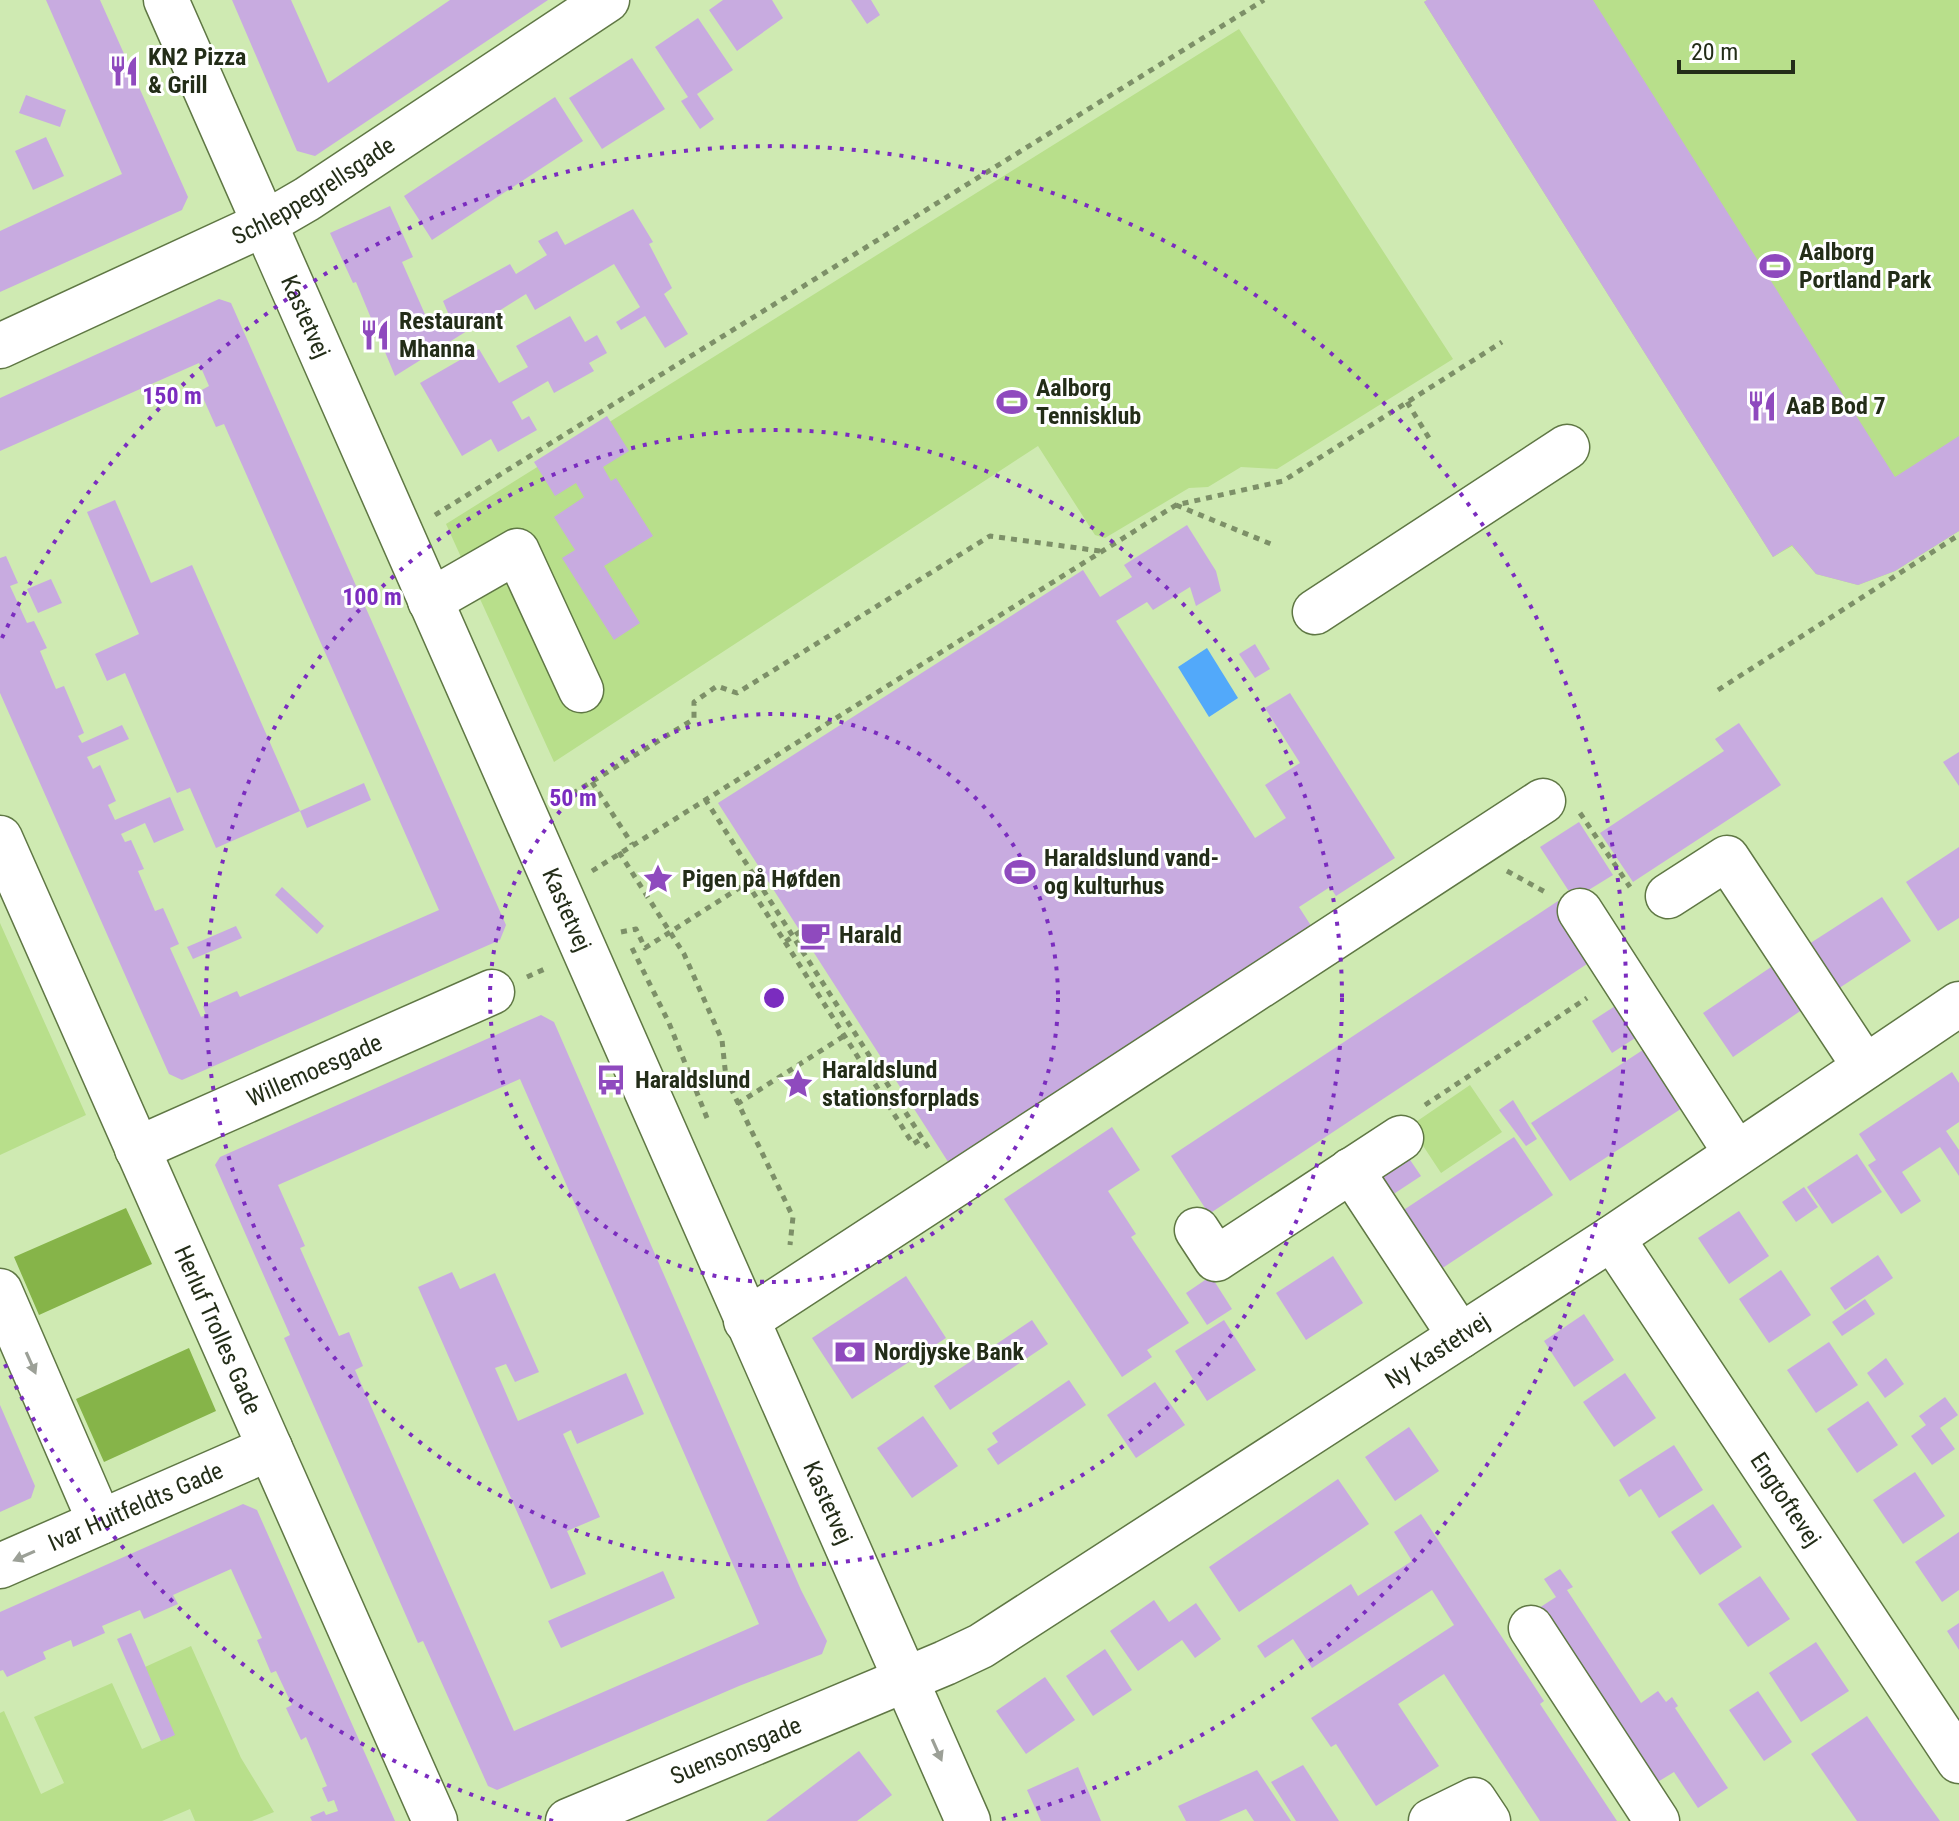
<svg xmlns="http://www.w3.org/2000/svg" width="1959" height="1821" font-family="'Roboto Condensed',sans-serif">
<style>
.green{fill:#b8df8b}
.forest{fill:#86b449}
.water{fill:#52a9fa}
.building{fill:#c8abe0;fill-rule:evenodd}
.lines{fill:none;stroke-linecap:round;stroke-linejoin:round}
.minor-casing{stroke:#5f7744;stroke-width:47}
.path{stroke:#7d9068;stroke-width:5;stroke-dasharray:6 6;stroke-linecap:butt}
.minor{stroke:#fff;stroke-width:44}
.oneway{fill:#9ca097}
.ring{fill:none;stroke:#7b2cbf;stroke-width:4;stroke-dasharray:4 8}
.labels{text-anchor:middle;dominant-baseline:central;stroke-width:6;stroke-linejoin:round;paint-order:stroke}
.poi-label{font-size:24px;font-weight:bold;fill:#232d18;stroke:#fff;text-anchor:start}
.street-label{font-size:24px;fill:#232d18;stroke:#fff}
.centre{fill:#7b2cbf;stroke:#fff;stroke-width:4}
.ring-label{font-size:24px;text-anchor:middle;font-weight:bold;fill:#7b2cbf;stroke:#fff;stroke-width:6;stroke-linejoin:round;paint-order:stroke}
</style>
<rect width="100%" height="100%" fill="#cfeab2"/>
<!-- green -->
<path class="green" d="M 1427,0 L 1959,0 L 1959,531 L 1895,571 L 1858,585 L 1816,574 L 1792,546 L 1773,557 L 1424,2 Z
M 1239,29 L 1453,359 L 1277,469 L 1241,467 L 1208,487 L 1189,488 L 1105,538 L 1095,535 L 1038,446 L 554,762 L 446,524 Z
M 0,923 L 86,1115 L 0,1155 Z
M 1470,1085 L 1502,1132 L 1441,1173 L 1410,1126 Z
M 191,1646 L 241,1758 L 274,1812 L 252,1821 L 195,1821 L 190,1809 L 162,1821 L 0,1821 L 0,1713 L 4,1711 L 41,1794 L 64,1783 L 34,1717 L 112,1683 L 142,1749 L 174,1735 L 145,1667 Z"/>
<!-- forest -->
<path class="forest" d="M 126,1208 L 152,1264 L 39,1315 L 14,1257 Z
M 189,1348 L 216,1411 L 104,1462 L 76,1399 Z"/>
<!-- water -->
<path class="water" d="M 1207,648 L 1238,698 L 1209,717 L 1178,667 Z"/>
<!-- building -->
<path class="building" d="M 46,0 L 100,0 L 188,197 L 182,210 L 0,292 L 0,231 L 122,174 Z
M 232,0 L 291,0 L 328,83 L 450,0 L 548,0 L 315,156 L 297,151 Z
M 723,0 L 772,0 L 783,18 L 737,51 L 709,10 Z
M 851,0 L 871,0 L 880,15 L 867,24 Z
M 1427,0 L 1593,0 L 1895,477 L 1959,436 L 1959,531 L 1895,571 L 1858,585 L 1816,574 L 1792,545 L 1773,557 L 1424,2 Z
M 698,18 L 733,70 L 697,94 L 714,119 L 700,129 L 681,101 L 688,97 L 655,47 Z
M 632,58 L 665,109 L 602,149 L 569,98 Z
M 26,95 L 66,110 L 60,127 L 19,113 Z
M 555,97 L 583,141 L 432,240 L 404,196 Z
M 46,137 L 64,176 L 33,190 L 15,151 Z
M 390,206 L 413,257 L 402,262 L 431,328 L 451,320 L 443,301 L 510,264 L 516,274 L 547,255 L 538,241 L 557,231 L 565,245 L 633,209 L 653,242 L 649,244 L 672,288 L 664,294 L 688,334 L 665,348 L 645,316 L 621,330 L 616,322 L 640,307 L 614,264 L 535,310 L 526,294 L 395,376 L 356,282 L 353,283 L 330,233 Z
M 219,299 L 231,303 L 506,925 L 500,940 L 182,1080 L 169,1074 L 0,693 L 0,558 L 6,556 L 18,583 L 10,586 L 27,623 L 34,621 L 47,648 L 40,651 L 56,689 L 64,686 L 84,733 L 78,736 L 82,743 L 122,725 L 129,739 L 87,757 L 93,769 L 100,765 L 116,801 L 108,805 L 115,820 L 170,797 L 184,830 L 154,843 L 145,823 L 121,834 L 125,842 L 131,840 L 144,869 L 138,871 L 155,911 L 163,908 L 179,944 L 170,948 L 201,1017 L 206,1015 L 203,1006 L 237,991 L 240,997 L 439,910 L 224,424 L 216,427 L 200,391 L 209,386 L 199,363 L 0,451 L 0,398 Z
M 570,316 L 585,342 L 597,335 L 607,353 L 589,363 L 594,371 L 554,393 L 548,381 L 512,402 L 522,420 L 529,416 L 537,430 L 498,452 L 491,439 L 462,456 L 420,383 L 479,349 L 499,383 L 528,367 L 516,346 Z
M 607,416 L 629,451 L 603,467 L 611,481 L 616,478 L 653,536 L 604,566 L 640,623 L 614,640 L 562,558 L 575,550 L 554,517 L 584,497 L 576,483 L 555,496 L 534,462 Z
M 115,500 L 151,583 L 192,565 L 300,811 L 216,848 L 190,788 L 177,793 L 125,673 L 107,681 L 95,654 L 139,634 L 87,512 Z
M 1187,525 L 1216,571 L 1221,591 L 1196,606 L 1190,587 L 1153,610 L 1147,602 L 1116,621 L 1255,838 L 1286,818 L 1265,785 L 1300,763 L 1265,708 L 1290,693 L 1395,858 L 1336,896 L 1330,887 L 1299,907 L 1317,935 L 952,1168 L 718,803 L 1083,570 L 1100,597 L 1132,577 L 1124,565 Z
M 51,579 L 62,603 L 38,613 L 27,589 Z
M 1255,644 L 1270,669 L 1255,678 L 1239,654 Z
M 1739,723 L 1781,785 L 1633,882 L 1600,833 L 1724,751 L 1715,739 Z
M 1959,752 L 1959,786 L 1943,762 Z
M 364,783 L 371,800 L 307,828 L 300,811 Z
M 1579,822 L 1613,875 L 1574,899 L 1540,847 Z
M 1959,847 L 1959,918 L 1938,931 L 1906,882 Z
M 282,887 L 324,926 L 317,934 L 275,895 Z
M 1882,897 L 1911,941 L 1824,998 L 1795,953 Z
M 1558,901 L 1596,958 L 1209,1214 L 1171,1156 Z
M 236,926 L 242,938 L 193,959 L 187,947 Z
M 1783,959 L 1812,1003 L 1733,1057 L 1703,1013 Z
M 1626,999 L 1646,1031 L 1612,1053 L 1592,1021 Z
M 541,1015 L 554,1022 L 801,1590 L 827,1641 L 822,1654 L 739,1686 L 497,1790 L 488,1786 L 423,1641 L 418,1643 L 284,1338 L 290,1335 L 215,1165 L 220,1157 ZM 520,1079 L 759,1624 L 514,1731 L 355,1370 L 363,1366 L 349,1332 L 339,1336 L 300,1248 L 305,1246 L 278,1185 Z
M 1652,1044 L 1690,1103 L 1570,1181 L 1531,1123 Z
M 1952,1072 L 1959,1083 L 1959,1122 L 1946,1131 L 1959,1150 L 1959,1176 L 1940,1147 L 1902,1172 L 1921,1201 L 1901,1214 L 1868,1165 L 1876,1160 L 1859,1134 Z
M 1513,1100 L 1537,1139 L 1526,1146 L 1499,1110 Z
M 1112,1127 L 1140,1170 L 1108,1191 L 1136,1234 L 1131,1237 L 1189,1323 L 1147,1350 L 1152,1357 L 1122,1377 L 1004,1199 Z
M 1514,1137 L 1553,1195 L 1435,1273 L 1396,1215 Z
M 1402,1148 L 1421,1176 L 1386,1199 L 1368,1171 Z
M 1857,1154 L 1882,1192 L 1832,1224 L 1807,1187 Z
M 1804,1187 L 1818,1207 L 1796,1222 L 1782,1202 Z
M 1739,1211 L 1769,1256 L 1729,1284 L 1698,1238 Z
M 1878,1255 L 1893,1278 L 1845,1310 L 1830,1288 Z
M 1333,1256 L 1363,1303 L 1306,1340 L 1276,1293 Z
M 1781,1270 L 1811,1315 L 1769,1343 L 1739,1299 Z
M 452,1272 L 460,1289 L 495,1273 L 539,1372 L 515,1382 L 506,1364 L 495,1368 L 518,1421 L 626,1373 L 644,1414 L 577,1444 L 571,1430 L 563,1434 L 600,1517 L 567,1531 L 586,1574 L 551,1589 L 418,1287 Z
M 906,1276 L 946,1338 L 852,1399 L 812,1338 Z
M 1211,1276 L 1232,1309 L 1207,1325 L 1186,1293 Z
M 1865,1299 L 1875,1314 L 1842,1336 L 1832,1322 Z
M 1584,1314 L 1614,1360 L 1574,1387 L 1544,1341 Z
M 1032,1320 L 1048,1344 L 950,1410 L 934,1386 Z
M 1224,1320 L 1256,1370 L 1207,1401 L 1175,1351 Z
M 1829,1342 L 1858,1385 L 1816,1413 L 1787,1370 Z
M 1886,1358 L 1904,1384 L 1885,1398 L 1867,1373 Z
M 1625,1373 L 1656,1418 L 1614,1447 L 1583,1402 Z
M 1069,1380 L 1086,1405 L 998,1465 L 987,1449 L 998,1442 L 992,1433 Z
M 1155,1382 L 1185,1425 L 1136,1458 L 1107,1415 Z
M 1945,1397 L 1958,1415 L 1940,1428 L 1955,1449 L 1932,1465 L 1911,1436 L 1926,1425 L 1919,1416 Z
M 1868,1401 L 1898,1445 L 1857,1473 L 1827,1429 Z
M 0,1405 L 35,1486 L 31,1498 L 0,1512 Z
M 923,1416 L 958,1466 L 912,1498 L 877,1448 Z
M 1409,1427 L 1439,1471 L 1395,1501 L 1365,1457 Z
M 1674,1445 L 1703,1490 L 1659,1518 L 1641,1489 L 1629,1497 L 1619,1480 Z
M 1915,1472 L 1945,1516 L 1903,1544 L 1873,1500 Z
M 1338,1479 L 1369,1524 L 1239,1612 L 1209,1567 Z
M 243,1504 L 257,1510 L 395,1821 L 312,1821 L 310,1817 L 324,1811 L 326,1815 L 338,1811 L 334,1800 L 328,1802 L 322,1788 L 327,1786 L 306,1737 L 301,1740 L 286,1708 L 292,1705 L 276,1671 L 271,1673 L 257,1640 L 262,1638 L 231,1569 L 173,1595 L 178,1604 L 144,1619 L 140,1610 L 102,1626 L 105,1633 L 73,1647 L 71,1640 L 43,1652 L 46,1659 L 7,1677 L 3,1670 L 0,1671 L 0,1612 Z
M 1713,1504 L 1742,1547 L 1700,1575 L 1671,1532 Z
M 1421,1514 L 1544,1701 L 1540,1704 L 1617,1821 L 1540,1821 L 1444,1674 L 1398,1704 L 1439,1766 L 1376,1806 L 1336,1744 L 1331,1747 L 1311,1718 L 1454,1625 L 1432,1590 L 1312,1668 L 1293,1639 L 1265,1658 L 1257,1646 L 1351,1584 L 1358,1596 L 1412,1561 L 1394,1532 Z
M 1959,1532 L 1959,1590 L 1942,1602 L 1915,1562 Z
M 1560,1569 L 1573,1587 L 1567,1590 L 1641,1703 L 1658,1691 L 1666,1702 L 1672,1697 L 1678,1706 L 1675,1708 L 1728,1788 L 1698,1808 L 1674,1772 L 1656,1783 L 1539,1608 L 1556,1597 L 1544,1579 Z
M 663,1571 L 675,1598 L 561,1648 L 548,1621 Z
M 1760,1576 L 1790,1619 L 1748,1647 L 1718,1604 Z
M 1154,1600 L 1169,1622 L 1196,1603 L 1221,1639 L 1195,1658 L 1182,1640 L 1138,1671 L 1110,1631 Z
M 1959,1623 L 1959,1650 L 1947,1631 Z
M 131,1633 L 175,1735 L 161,1741 L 117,1639 Z
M 1816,1642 L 1849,1691 L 1801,1722 L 1769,1673 Z
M 1105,1649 L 1132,1690 L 1093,1716 L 1066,1676 Z
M 1045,1677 L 1075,1720 L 1026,1754 L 996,1711 Z
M 1758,1691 L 1792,1742 L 1764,1761 L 1729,1710 Z
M 1867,1716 L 1915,1786 L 1940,1821 L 1857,1821 L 1811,1754 Z
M 859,1751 L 892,1795 L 857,1821 L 766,1821 Z
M 1303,1765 L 1339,1821 L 1296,1821 L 1271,1782 Z
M 1078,1767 L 1101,1821 L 1041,1821 L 1027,1790 Z
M 1257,1770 L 1291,1821 L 1254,1821 L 1246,1809 L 1219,1821 L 1186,1821 L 1178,1806 Z"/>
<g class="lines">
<!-- minor casing -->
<g class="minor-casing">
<g id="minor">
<path id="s1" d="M 166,0 L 968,1821"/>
<path id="s2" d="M 0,346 L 264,224 L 307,199 L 607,0"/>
<path d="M 430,601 L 517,551 L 581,690"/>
<path d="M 1315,612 L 1567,447"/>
<path id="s3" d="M 0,838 L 435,1821"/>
<path d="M 1668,896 L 1727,858 L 1865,1067"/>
<path d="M 1580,911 L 1736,1153"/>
<path id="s4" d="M 137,1149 L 492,992"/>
<path d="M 1351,1170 L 1460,1336"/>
<path d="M 1197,1230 L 1216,1259 L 1401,1138"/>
<path id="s5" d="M 1612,1238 L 1959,1761"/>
<path d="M 0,1291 L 100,1522"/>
<path d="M 746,1321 L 1543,801"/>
<path id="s6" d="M 0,1566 L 270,1448"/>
<path d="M 1531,1628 L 1657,1821"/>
<path id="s7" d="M 568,1821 L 945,1663 L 981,1646 L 1612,1238 L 1959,1004"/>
<path d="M 1431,1821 L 1474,1800 L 1488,1821"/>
</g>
</g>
<!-- path -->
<path class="path" d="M 1407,402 L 1429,438
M 1176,505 L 1271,544
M 435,515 L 1264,0
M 1718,690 L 1959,535
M 592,782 L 632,844
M 705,799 L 931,1152
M 562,800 L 694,719 L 694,702 L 717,686 L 737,693 L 990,536 L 1100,551
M 1580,813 L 1630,887
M 619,852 L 684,954 L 714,1022 L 722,1040 L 726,1078 L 793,1217 L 790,1245
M 592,871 L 1176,505 L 1283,481 L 1502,342
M 1507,871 L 1547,893
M 621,932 L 636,929 L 645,948 L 747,883 L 785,942 L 801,931
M 785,942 L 913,1144 L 923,1138
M 632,948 L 669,1023 L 707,1118
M 527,977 L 547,968
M 737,1104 L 844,1036
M 1425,1105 L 1587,998"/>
<!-- minor -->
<use href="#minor" class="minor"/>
</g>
<!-- one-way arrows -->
<defs><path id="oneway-solid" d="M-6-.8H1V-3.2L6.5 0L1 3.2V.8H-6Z" transform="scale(2)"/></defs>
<g class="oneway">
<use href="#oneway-solid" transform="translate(31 1363) rotate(66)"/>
<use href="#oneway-solid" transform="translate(24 1556) rotate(156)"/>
<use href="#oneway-solid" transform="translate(937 1750) rotate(66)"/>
</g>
<!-- distance rings -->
<g class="ring">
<circle cx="774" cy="998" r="284"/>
<circle cx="774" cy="998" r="568"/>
<path d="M553 1821A852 852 0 0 1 2 1358M2 638A852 852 0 1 1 995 1821"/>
</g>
<!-- icons -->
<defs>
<g id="restaurant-bare" transform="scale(2.4)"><path d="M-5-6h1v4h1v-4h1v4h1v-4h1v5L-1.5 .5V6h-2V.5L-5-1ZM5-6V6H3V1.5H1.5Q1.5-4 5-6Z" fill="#8f4abe" stroke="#fff" stroke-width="2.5" paint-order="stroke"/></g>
<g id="stadium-bare" transform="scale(2.4)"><path d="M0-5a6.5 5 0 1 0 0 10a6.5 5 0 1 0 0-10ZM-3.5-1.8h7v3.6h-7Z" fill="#8f4abe" stroke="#fff" stroke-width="2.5" paint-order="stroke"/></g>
<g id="sight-bare" transform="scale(2.4)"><path d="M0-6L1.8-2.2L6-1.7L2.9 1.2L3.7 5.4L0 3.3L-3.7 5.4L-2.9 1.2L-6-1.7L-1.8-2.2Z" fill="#8f4abe" stroke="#fff" stroke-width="2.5" paint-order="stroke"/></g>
<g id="cafe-bare" transform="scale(2.4)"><path d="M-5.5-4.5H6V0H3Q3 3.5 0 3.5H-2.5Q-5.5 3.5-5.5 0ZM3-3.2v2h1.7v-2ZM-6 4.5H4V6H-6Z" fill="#8f4abe" stroke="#fff" stroke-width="2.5" paint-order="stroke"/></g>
<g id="bus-bare" transform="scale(2.4)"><path d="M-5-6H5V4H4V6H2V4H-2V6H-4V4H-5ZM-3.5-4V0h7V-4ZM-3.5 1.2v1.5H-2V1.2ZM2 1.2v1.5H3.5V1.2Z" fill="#8f4abe" stroke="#fff" stroke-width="2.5" paint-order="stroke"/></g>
<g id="bank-bare" transform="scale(2.4)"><path d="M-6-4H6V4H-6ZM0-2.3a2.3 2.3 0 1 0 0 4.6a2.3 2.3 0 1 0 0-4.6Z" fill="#8f4abe" stroke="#fff" stroke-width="2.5" paint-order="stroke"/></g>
</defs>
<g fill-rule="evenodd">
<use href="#restaurant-bare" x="124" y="71"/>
<use href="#stadium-bare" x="1775" y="266"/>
<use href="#restaurant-bare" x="375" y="335"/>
<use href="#stadium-bare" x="1012" y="402"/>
<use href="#restaurant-bare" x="1762" y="406"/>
<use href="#stadium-bare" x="1020" y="872"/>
<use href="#sight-bare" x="658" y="879"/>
<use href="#cafe-bare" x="815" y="935"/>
<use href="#bus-bare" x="611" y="1080"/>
<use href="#sight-bare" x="798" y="1084"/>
<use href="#bank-bare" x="850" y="1352"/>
</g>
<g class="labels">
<!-- poi labels -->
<g class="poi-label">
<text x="148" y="57">KN2 Pizza<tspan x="148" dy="28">&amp; Grill</tspan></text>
<text x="1799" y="252">Aalborg<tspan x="1799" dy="28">Portland Park</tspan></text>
<text x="399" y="321">Restaurant<tspan x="399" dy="28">Mhanna</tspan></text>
<text x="1036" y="388">Aalborg<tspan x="1036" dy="28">Tennisklub</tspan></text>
<text x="1786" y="406">AaB Bod 7</text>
<text x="1044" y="858">Haraldslund vand-<tspan x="1044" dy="28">og kulturhus</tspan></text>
<text x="682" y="879">Pigen på Høfden</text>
<text x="839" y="935">Harald</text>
<text x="822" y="1070">Haraldslund<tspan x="822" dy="28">stationsforplads</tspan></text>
<text x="635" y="1080">Haraldslund</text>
<text x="874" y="1352">Nordjyske Bank</text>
</g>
<!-- street labels -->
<g class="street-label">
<text stroke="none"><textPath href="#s2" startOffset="350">Schleppegrellsgade</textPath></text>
<text stroke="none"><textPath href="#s1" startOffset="346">Kastetvej</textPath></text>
<text stroke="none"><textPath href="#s1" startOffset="994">Kastetvej</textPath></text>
<text stroke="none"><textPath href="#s4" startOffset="194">Willemoesgade</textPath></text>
<text stroke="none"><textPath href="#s3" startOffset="538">Herluf Trolles Gade</textPath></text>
<text stroke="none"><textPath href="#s7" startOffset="992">Ny Kastetvej</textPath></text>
<text stroke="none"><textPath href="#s5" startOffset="314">Engtoftevej</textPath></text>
<text stroke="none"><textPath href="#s1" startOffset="1642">Kastetvej</textPath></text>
<text stroke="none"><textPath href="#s6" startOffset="148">Ivar Huitfeldts Gade</textPath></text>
<text stroke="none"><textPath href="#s7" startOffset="182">Suensonsgade</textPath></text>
</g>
</g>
<circle cx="774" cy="998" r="12" class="centre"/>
<g class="ring-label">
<text x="172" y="404">150 m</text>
<text x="372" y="605">100 m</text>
<text x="573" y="806">50 m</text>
</g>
<!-- scale -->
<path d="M1679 60v12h114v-12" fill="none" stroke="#232d18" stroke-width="4"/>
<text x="1691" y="60" font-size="24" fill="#232d18" stroke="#ffffff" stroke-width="6" paint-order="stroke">20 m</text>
</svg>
